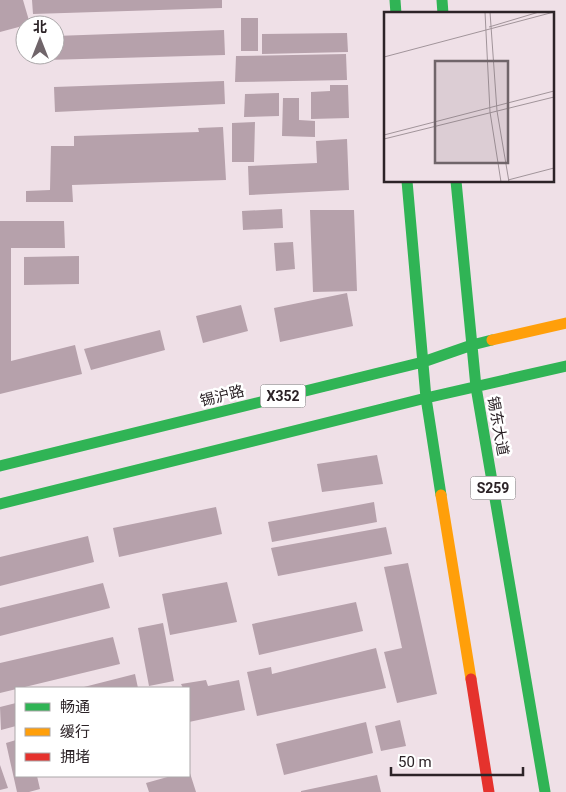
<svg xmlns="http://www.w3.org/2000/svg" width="566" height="792" font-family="Roboto,'Noto Sans SC',sans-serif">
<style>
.building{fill:#b6a1ab}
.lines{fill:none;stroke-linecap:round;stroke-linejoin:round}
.fast{stroke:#30b455;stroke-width:11}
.slow{stroke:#ff9f0a;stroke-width:11}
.jam{stroke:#e5322d;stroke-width:11}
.labels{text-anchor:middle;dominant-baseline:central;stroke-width:5;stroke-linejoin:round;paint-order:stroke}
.shield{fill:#fff;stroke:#6b6568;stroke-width:1}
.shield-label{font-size:14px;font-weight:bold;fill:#2c2327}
.street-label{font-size:15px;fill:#2c2327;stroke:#fff}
.inset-road{fill:none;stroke:#a1949a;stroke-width:1}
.view{fill:#70656a;fill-opacity:0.15;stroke:#70656a;stroke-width:2.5}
.inset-edge{fill:none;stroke:#2c2327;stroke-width:2.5}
</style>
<rect width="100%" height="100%" fill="#efe0e7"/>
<!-- building -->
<path class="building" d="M 0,0 L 23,0 L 30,24 L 0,32 Z
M 32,0 L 222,0 L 222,8 L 33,14 Z
M 241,18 L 258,18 L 258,51 L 241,51 Z
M 224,30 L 225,55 L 46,60 L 45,55 L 55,55 L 55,36 Z
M 347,33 L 348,52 L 262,54 L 262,34 Z
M 346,54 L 347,80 L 235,82 L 236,56 Z
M 224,81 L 225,104 L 55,112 L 54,87 Z
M 330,85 L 348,85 L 349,118 L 311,119 L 311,92 L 330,91 Z
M 279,93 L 279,116 L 244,117 L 245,94 Z
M 283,98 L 299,98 L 299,120 L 315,121 L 315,137 L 282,136 Z
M 255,122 L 254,162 L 232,162 L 232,123 Z
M 223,127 L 226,180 L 72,185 L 73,202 L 26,202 L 26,191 L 50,190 L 51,146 L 74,146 L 74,136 L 199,132 L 198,128 Z
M 347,139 L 349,190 L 249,195 L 248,166 L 317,163 L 316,141 Z
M 282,209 L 283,228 L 243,230 L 242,211 Z
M 310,210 L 354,210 L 357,291 L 313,292 Z
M 0,221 L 64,221 L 65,248 L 11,248 L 11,361 L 75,345 L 82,374 L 0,394 Z
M 293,242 L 295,269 L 276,271 L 274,243 Z
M 79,256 L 79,284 L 24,285 L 24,257 Z
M 347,293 L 353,326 L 280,342 L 274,308 Z
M 241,305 L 248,331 L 203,343 L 196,316 Z
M 160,330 L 165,350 L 91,370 L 84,349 Z
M 377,455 L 383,484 L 322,492 L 317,464 Z
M 374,502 L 377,522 L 272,542 L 268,522 Z
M 216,507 L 222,534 L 119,557 L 113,528 Z
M 386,527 L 392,554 L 278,576 L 271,548 Z
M 88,536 L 94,562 L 0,586 L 0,557 Z
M 408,563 L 437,694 L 397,703 L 384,652 L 402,648 L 384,567 Z
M 227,582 L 237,622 L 170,635 L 162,594 Z
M 103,583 L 110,608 L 0,636 L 0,608 Z
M 356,602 L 363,631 L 259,655 L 252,624 Z
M 163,623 L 174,681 L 149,686 L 138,628 Z
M 113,637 L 120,664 L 0,693 L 0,663 Z
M 376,648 L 386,688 L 257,716 L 247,672 L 271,667 L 272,674 Z
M 135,674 L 138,688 L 80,688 Z
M 206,680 L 208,686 L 239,680 L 245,710 L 189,722 L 189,688 L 183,688 L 181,684 Z
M 16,703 L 16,726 L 1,730 L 0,707 Z
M 400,720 L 406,746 L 381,751 L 375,726 Z
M 366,722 L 373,753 L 284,775 L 276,744 Z
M 16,740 L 16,776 L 37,776 L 40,789 L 29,792 L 17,792 L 6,743 Z
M 0,765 L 8,788 L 0,790 Z
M 189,770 L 196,792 L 149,792 L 146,783 L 171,776 L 189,776 Z
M 377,775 L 381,792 L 301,792 L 301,791 Z"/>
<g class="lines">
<!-- fast -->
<path class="fast" d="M 395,0 L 396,14
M 442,0 L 443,14
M 407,181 L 426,398 L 441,495
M 456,181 L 476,387 L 545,792
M 0,466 L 423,362 L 472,345 L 492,340
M 0,504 L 426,398 L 566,366"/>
<!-- slow -->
<path class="slow" d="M 492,340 L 566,323
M 441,495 L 471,679"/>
<!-- jam -->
<path class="jam" d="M 471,679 L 489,792"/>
</g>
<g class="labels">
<!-- shield labels -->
<g class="shield">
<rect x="260.5" y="384.5" width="45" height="23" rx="4"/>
<rect x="470.5" y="476.5" width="45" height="23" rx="4"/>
</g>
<g class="shield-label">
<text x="283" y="396">X352</text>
<text x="493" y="488">S259</text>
</g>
<!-- street labels -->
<g class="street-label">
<text transform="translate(222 396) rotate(-14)">锡沪路</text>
<text transform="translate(498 426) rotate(80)">锡东大道</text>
</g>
</g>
<!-- overview -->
<g transform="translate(384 12)">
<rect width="170" height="170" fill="#efe0e7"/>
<path class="inset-road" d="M 101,0 L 106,100 L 117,170M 106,0 L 113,99 L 125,170M 105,15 L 155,0M 0,45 L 170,0M 0,123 L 170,79M 0,127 L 170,85M 124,168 L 170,156"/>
<path class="view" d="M 51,49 L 124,49 L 124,151 L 51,151 Z"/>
<rect width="170" height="170" class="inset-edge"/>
</g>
<!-- legend -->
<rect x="15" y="687" width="175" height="90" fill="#ffffff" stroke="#aba7a9"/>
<rect x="25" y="703" width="25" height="8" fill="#30b455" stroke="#aba7a9"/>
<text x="60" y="712" font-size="15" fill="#2c2327">畅通</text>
<rect x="25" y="728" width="25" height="8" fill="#ff9f0a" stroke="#aba7a9"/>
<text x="60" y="737" font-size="15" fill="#2c2327">缓行</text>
<rect x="25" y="753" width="25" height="8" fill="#e5322d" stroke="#aba7a9"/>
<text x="60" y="762" font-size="15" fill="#2c2327">拥堵</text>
<!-- north arrow -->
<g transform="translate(40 40)"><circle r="24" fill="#ffffff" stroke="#aba7a9"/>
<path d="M0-4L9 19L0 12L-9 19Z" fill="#70656a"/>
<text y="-8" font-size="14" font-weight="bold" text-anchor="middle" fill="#2c2327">北</text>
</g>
<!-- scale -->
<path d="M391 767v8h132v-8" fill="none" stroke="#2c2327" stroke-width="2.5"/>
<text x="398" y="767" font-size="15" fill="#2c2327" stroke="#ffffff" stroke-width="4" paint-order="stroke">50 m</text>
</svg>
